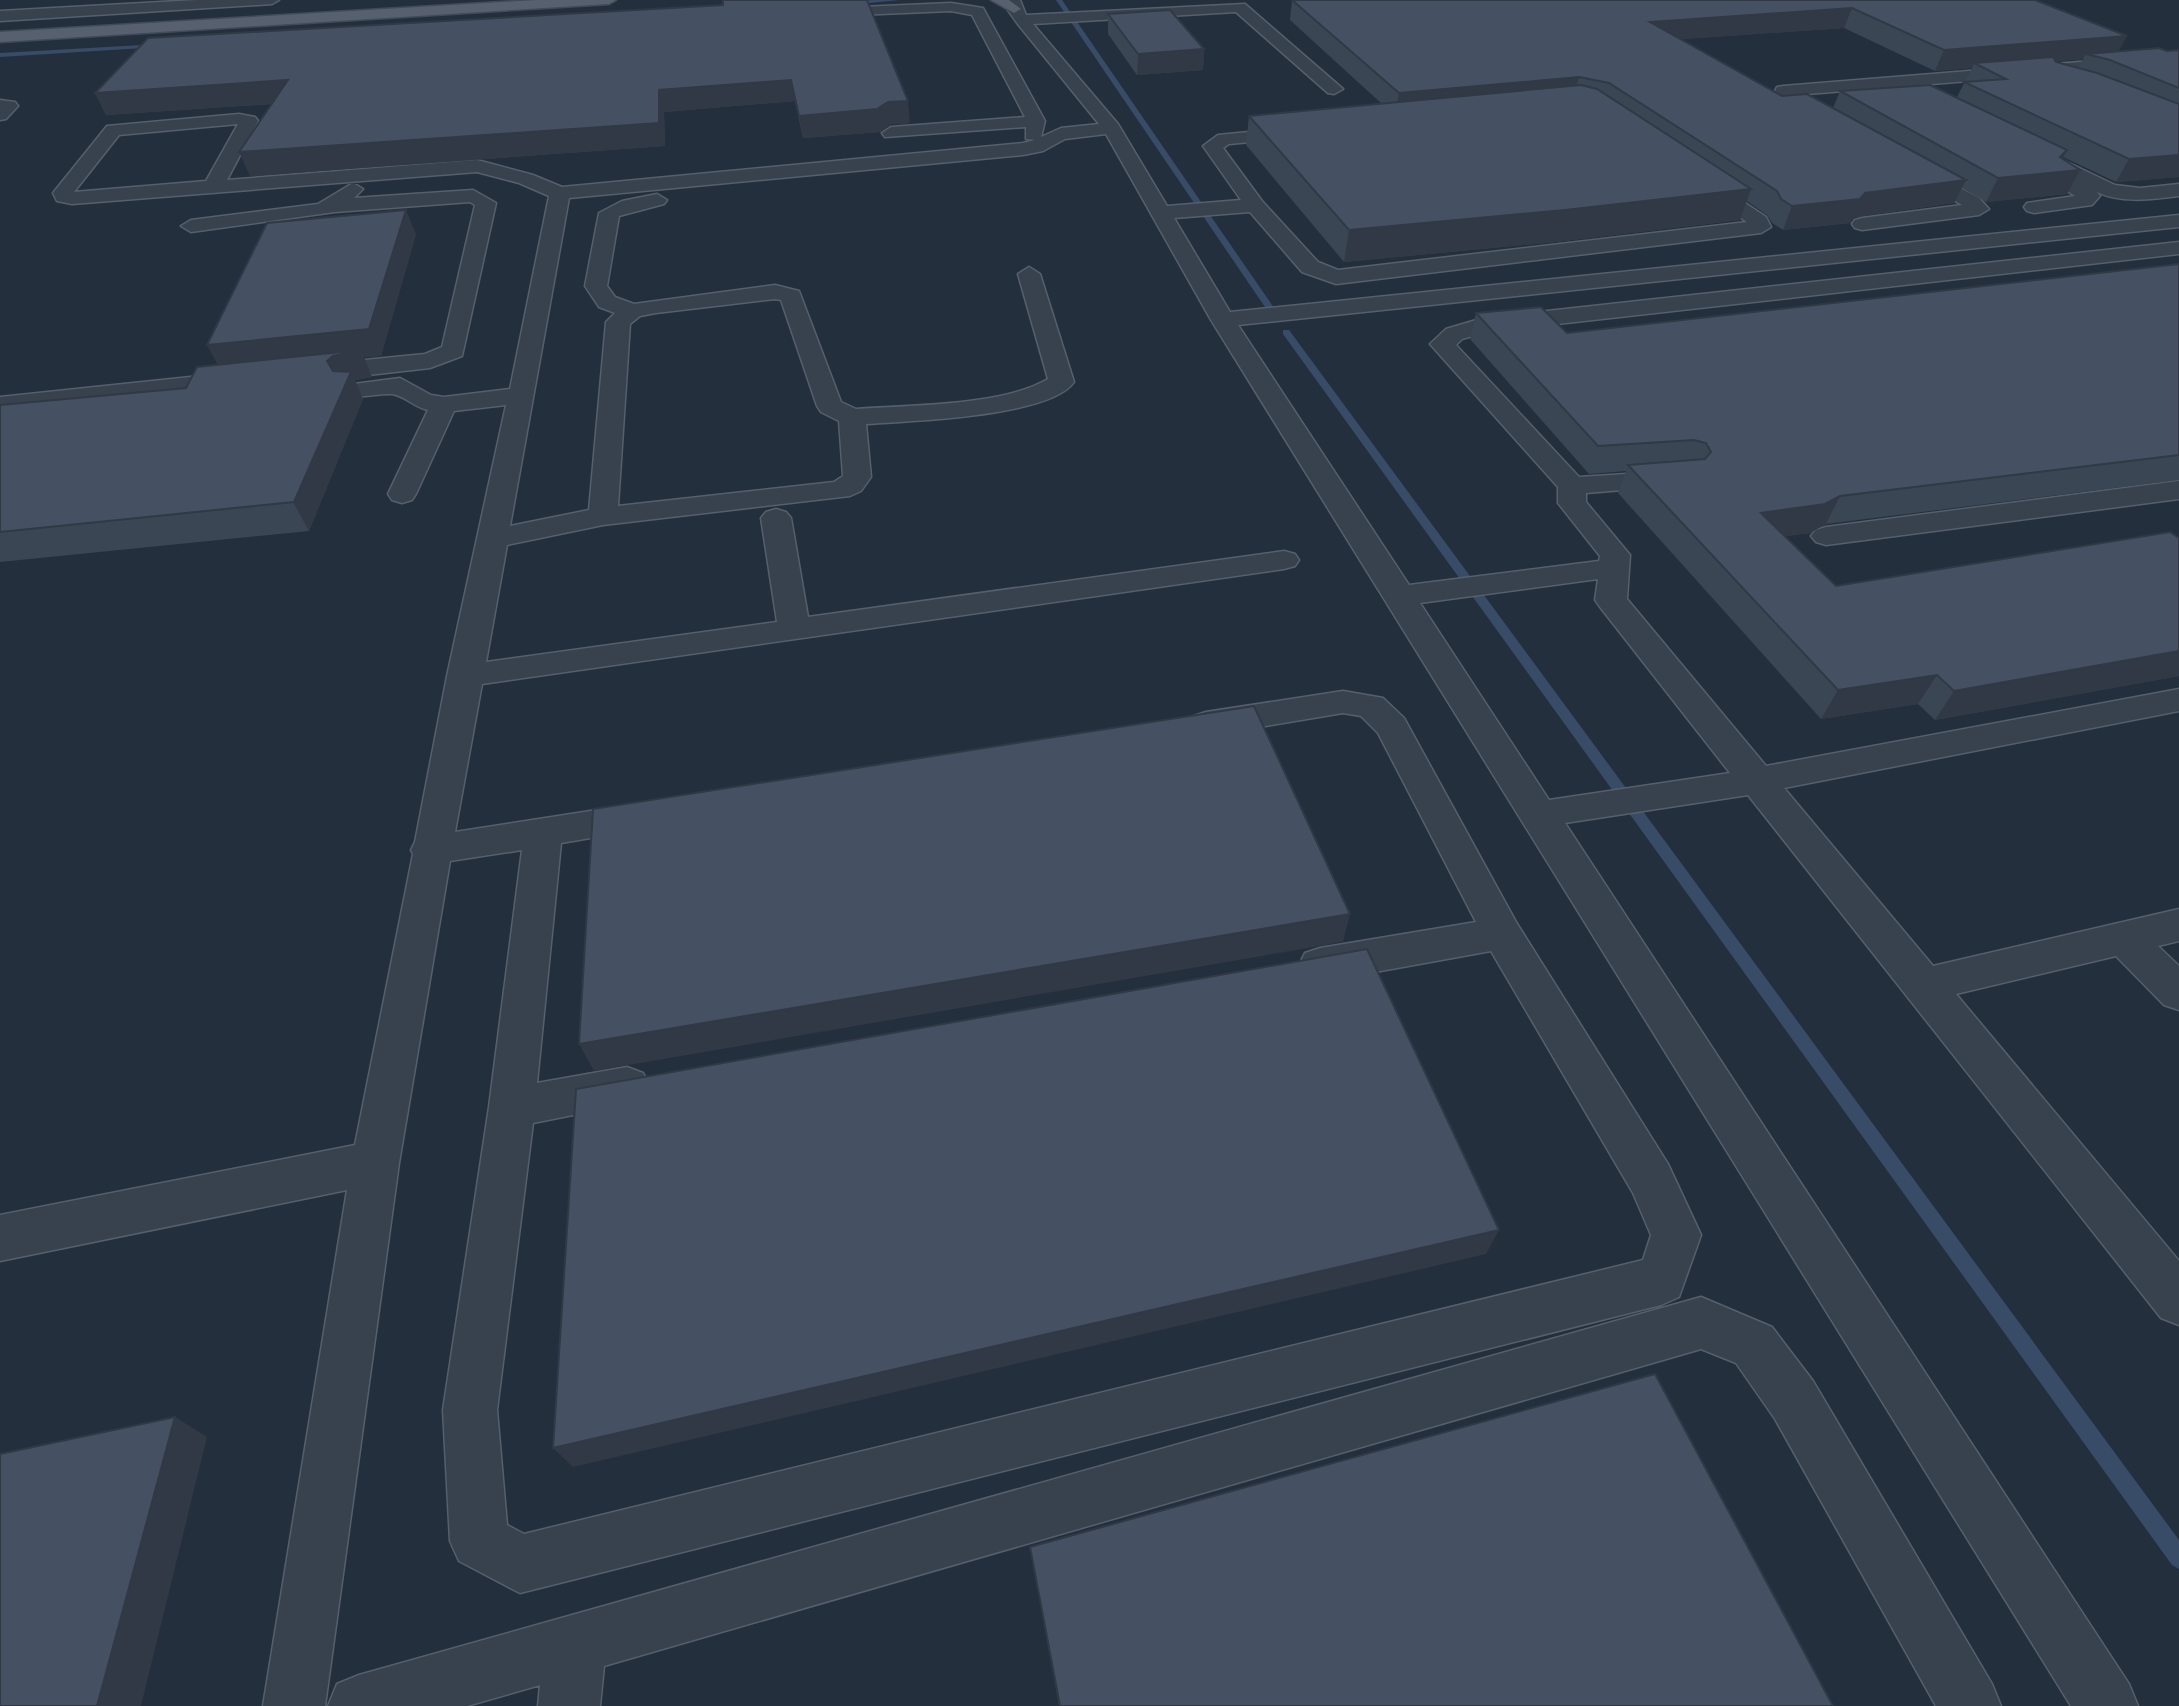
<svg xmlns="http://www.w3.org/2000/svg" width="2179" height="1706" font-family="'Fira Sans',sans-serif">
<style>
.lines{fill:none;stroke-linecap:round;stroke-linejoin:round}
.stream{fill:#394c67;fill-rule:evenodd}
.minor-casing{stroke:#565f6c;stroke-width:3}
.major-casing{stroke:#414a57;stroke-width:3}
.minor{fill:#38414e;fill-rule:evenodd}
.major{fill:#56606e;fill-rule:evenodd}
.wall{fill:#3b4654;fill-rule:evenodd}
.shaded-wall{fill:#303945}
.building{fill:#455162;stroke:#303945;stroke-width:2}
</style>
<rect width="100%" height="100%" fill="#242f3e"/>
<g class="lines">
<!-- stream -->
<path class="stream" d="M 871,0 L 899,0 L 850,5 L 847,3 Z
M 1056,0 L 1062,0 L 1274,308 L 1273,310 L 1267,310 Z
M 161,44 L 159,47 L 0,57 L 0,53 Z
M 1283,330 L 1289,330 L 2179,1540 L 2179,1569 L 2172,1565 L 1283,334 Z"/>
<!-- minor casing -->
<g class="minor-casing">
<path id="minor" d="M 197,0 L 279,0 L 272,4 L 0,21 L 0,11 Z
M 1006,0 L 1020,0 L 1026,15 L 1245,4 L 1343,89 L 1334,94 L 1328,93 L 1236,12 L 1033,24 L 1118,124 L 1167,206 L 1241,200 L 1203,146 L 1218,135 L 1574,101 L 1602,107 L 1766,217 L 1771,227 L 1761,233 L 1336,284 L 1302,272 L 1250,212 L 1174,218 L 1230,312 L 2179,215 L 2179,227 L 1238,325 L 1409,585 L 1599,561 L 1600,556 L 1558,503 L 1558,487 L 1430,344 L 1446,329 L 1483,318 L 2179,242 L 2179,254 L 1486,332 L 1462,339 L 1456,345 L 1579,477 L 1674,471 L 1684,473 L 1688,479 L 1684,485 L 1586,493 L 1586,502 L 1630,555 L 1627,599 L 1766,766 L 2179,689 L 2179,711 L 1784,788 L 1933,966 L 2179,909 L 2179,941 L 2158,946 L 2179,966 L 2179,1010 L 2164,1005 L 2116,956 L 1956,994 L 2179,1261 L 2179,1325 L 2161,1318 L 1748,795 L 1565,823 L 2129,1684 L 2138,1706 L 2071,1706 L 1211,320 L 1106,134 L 1065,139 L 1043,151 L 1023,155 L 569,198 L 510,526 L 589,510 L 606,322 L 615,313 L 599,307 L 585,286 L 599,213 L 622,201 L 657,194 L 667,200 L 664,204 L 619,216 L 607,286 L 615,297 L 634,304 L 775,285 L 799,291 L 841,402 L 856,409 C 909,405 1003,406 1048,379 L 1018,274 L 1029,267 L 1040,274 L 1074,382 C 1050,417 909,421 866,424 L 871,477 L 861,491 L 850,496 L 603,525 L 507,545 L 486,662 L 777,622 L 761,518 L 766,512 L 776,509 L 786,512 L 791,518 L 808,617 L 1284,551 L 1295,554 L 1299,560 L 1295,566 L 1284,569 L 482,684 L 455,832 L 642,803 L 655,807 L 661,817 L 655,827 L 561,843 L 537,1083 L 627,1067 L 643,1073 L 650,1087 L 643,1101 L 533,1123 L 497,1410 L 507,1525 L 524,1534 L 1643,1260 L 1651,1235 L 1633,1193 L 1491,951 L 1320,982 L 1305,977 L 1299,965 L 1305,953 L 1320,948 L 1476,922 L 1378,733 L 1361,716 L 1343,713 L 1206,736 L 1194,732 L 1189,724 L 1194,716 L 1206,712 L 1343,691 L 1383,698 L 1404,718 L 1516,922 L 1668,1164 L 1701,1235 L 1679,1297 L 1661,1305 L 520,1593 L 459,1561 L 450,1541 L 443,1410 L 489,1107 L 522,850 L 450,861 L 399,1163 L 325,1706 L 263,1706 L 347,1190 L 0,1261 L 0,1215 L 355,1145 L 413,854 L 411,850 L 415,842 L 447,676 L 506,405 L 454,411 L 416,494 L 412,500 L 402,503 L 392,500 L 388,494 L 428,410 C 415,408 404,395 392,394 C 376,393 362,399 346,395 L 342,390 L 346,385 L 400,378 L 431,395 L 444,397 L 510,389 L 549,196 L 519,183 L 477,172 L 72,204 L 57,201 L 53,193 L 107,126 L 239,114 L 255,117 L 258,121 L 227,180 L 477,160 L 533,175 L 562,187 L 1023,143 L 1035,140 L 1026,139 L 1026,127 L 885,137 L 882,133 L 891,127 L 1025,117 L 972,15 L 951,11 L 833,16 L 833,10 L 838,8 L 951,3 L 983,8 L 1045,121 L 1041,137 L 1061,128 L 1099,124 L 1017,23 L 1007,9 ZM 1574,111 L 1590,115 L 1747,222 L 1338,270 L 1318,262 L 1262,201 L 1223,148 L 1229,144 ZM 238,124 L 206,181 L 74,192 L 119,135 ZM 775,299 L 781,300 L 817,406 L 821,412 L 839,421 L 843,476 L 834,482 L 618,506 L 630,324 L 640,316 L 656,313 ZM 1598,579 L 1595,600 L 1600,607 L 1730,773 L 1549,800 L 1420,603 Z
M 2179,54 L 2179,64 L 1795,95 L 1835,118 L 1838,122 L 1829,127 L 1773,95 L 1777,87 L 1783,86 Z
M 0,100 L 15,102 L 18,106 L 6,119 L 0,120 Z
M 2031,145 L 2115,185 L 2140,188 L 2179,184 L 2179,196 C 2153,199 2122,204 2097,192 L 2100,196 L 2092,205 L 2034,213 L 2027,211 L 2024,207 L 2027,203 L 2075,196 L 2050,180 L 2053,176 L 2064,175 L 2024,155 L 2022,151 Z
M 1912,162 L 1979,198 L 1989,209 L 1979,215 L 1862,230 L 1855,228 L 1852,224 L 1855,220 L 1862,218 L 1962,205 L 1905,172 L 1902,168 Z
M 353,183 L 363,189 L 354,198 L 473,190 L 496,203 L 462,356 L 430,368 L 315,381 L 306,378 L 302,373 L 306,368 L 315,365 L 425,354 L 442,347 L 475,205 L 470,202 L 335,212 L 191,232 L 181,226 L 191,220 L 318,204 Z
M 238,372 L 247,375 L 251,380 L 247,385 L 0,413 L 0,397 Z
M 2179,481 L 2179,499 L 1826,545 L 1816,542 L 1811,536 L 1816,530 L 1826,527 Z
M 1701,1297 L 1772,1327 L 1813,1381 L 1992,1684 L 2001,1706 L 1936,1706 L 1775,1419 L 1736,1363 L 1701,1349 L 604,1666 L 600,1706 L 538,1706 L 540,1685 L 467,1706 L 328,1706 L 337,1684 L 359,1675 Z"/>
</g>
<!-- major casing -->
<g class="major-casing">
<path id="major" d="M 536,0 L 616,0 L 609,4 L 0,42 L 0,32 Z
M 991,0 L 1009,0 L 1021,9 L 1014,13 Z"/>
</g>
<!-- minor -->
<use href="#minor" class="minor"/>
<!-- major -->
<use href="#major" class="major"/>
</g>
<!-- wall -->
<path class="wall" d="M 1292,0 L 2035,0 L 2118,52 L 2179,50 L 2179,177 L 2116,182 L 2063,157 L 2062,159 L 2080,170 L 2067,194 L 1986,202 L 1962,188 L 1954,203 L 1855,217 L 1850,223 L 1783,230 L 1772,223 L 1767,215 L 1747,201 L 1740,220 L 1556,242 L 1344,262 L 1246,145 L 1249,116 L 1382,104 L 1290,20 ZM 1844,28 L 1935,71 L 1972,68 L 1957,97 L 1840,91 L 1833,108 L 1782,96 L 1681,39 ZM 2083,59 L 2078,68 L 2056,61 Z
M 723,5 L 910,123 L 891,124 L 880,132 L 803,138 L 795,101 L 664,112 L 665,146 L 250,176 L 273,104 L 106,115 L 95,93 Z
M 1108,14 L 1204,49 L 1203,70 L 1137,75 L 1108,34 Z
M 416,234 L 381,356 L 364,357 L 372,377 L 355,380 L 363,399 L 309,531 L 0,562 L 0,405 L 186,388 Z
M 2179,264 L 2179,480 L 1826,524 L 1810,533 L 1785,536 L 1836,586 L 2179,538 L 2179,676 L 1935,720 L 1918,704 L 1821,719 L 1618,493 L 1626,471 L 1589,474 L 1470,339 L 1476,313 L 1567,333 Z
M 1030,1547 L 1833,1706 L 1059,1706 Z"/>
<!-- shaded-wall -->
<path class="shaded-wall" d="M 1852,8 L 1844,28 L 1644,42 L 1650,22 Z
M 2127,36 L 2116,56 L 2086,54 L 2083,59 L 1983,67 L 1974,63 L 1972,68 L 1935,71 L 1944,50 Z
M 1204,49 L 1203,70 L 1137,75 L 1138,54 Z
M 1579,77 L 1574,98 L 1395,115 L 1399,93 Z
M 288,80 L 298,102 L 106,115 L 95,93 Z
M 791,80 L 795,101 L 664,112 L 665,146 L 250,176 L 239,152 L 659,90 Z
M 908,101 L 910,123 L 891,124 L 880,132 L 803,138 L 799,116 L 888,102 Z
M 2067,150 L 2055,173 L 2080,170 L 2067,194 L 1986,202 L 1998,178 L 2060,157 Z
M 2179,155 L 2179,177 L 2116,182 L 2129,159 Z
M 1966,180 L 1954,203 L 1855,217 L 1850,223 L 1783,230 L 1792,206 L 1865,193 Z
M 1751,189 L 1740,220 L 1556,242 L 1344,262 L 1349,230 Z
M 406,210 L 416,234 L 381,356 L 364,357 L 372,377 L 355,380 L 363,399 L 309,531 L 207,345 Z
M 1840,496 L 1826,524 L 1810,533 L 1748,541 L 1761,513 Z
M 2179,651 L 2179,676 L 1935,720 L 1954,691 Z
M 1937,675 L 1918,704 L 1821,719 L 1838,690 Z
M 1350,914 L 1343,942 L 594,1071 L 579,1044 Z
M 1499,1230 L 1486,1254 L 573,1467 L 553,1448 Z
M 175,1417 L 207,1437 L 141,1706 L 97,1706 Z"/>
<!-- building -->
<path class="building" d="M 723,0 L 867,0 L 908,101 L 888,102 L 877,109 L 799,116 L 791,80 L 659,90 L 659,123 L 239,152 L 288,80 L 95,93 L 148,38 L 723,5 Z
M 1292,0 L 2035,0 L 2127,36 L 1944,50 L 1852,8 L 1650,22 L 1782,96 L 1807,94 L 1966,180 L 1865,193 L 1860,199 L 1792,206 L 1781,199 L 1777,191 L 1609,83 L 1579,77 L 1399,93 Z
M 1170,10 L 1204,49 L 1138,54 L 1108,14 Z
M 2159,48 L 2167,51 L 2179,50 L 2179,88 L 2110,60 L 2086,54 Z
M 2053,57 L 2056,62 L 2097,73 L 2179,104 L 2179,155 L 2129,159 L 1964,82 L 2006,79 L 1974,63 Z
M 1581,85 L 1597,89 L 1751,189 L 1565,210 L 1349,230 L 1249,116 Z
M 1930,85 L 2067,150 L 2060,157 L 2080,170 L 1998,178 L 1840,91 Z
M 406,210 L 369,329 L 207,345 L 267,223 Z
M 2179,264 L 2179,455 L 1840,496 L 1825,504 L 1761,513 L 1836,586 L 2170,532 L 2179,538 L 2179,651 L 1954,691 L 1937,675 L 1838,690 L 1628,465 L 1705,459 L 1711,452 L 1706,443 L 1694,440 L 1598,446 L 1476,313 L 1541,307 L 1567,333 Z
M 360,350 L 333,356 L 327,361 L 333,371 L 351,372 L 294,502 L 0,532 L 0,405 L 186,388 L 197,367 Z
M 1254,706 L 1350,914 L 579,1044 L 593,809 Z
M 1367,949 L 1499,1230 L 553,1448 L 576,1089 Z
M 1655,1374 L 1833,1706 L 1060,1706 L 1030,1547 Z
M 175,1417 L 97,1706 L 0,1706 L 0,1454 Z"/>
</svg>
